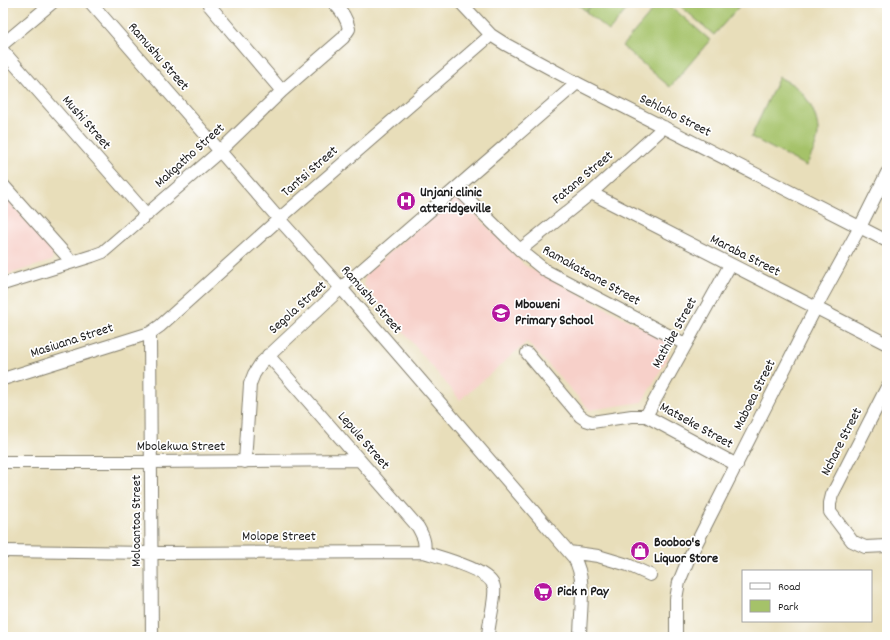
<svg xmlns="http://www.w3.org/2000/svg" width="890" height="640" font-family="Dekko,sans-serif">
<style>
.built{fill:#f7d0c9}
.green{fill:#a5c269;stroke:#606f42}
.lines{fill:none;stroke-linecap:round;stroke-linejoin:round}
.minor-casing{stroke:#827d6b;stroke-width:14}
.minor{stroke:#fff;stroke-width:12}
.labels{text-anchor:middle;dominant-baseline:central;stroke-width:3.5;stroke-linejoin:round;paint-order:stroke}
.street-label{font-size:14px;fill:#1c1c1c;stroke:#fff}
.poi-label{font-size:14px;font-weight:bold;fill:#1c1c1c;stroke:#fff;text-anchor:start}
</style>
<rect width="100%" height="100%" fill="#fff"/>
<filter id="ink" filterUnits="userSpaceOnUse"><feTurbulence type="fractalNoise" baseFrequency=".025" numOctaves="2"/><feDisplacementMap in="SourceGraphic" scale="8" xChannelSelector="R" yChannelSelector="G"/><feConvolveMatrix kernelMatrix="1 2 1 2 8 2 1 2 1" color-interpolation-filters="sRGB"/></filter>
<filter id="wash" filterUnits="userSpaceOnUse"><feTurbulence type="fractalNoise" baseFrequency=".012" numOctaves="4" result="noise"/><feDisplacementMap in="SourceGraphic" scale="16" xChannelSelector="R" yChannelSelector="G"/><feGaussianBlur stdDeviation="0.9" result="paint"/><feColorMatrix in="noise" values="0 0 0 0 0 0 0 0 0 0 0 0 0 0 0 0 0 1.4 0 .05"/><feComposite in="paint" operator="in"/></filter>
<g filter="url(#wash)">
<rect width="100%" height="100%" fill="#e8deba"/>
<!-- built -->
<path class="built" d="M 3,194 L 54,253 L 51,261 L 3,276 Z
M 450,200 L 463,201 L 524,265 L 666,340 L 668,358 L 642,402 L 590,410 L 527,342 L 460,400 L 364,285 L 365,274 Z"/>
<!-- green -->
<path class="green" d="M 576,3 L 592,3 L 586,11 Z
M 594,3 L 632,3 L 609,31 L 586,12 Z
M 659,3 L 667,3 L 710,40 L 670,87 L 622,46 Z
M 677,3 L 742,3 L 714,35 Z
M 779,77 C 784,80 789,82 793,85 C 807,94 819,117 818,134 C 817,145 811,156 806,166 L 751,137 Z"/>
</g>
<g filter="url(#ink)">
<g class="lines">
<!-- minor casing -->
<g class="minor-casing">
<path id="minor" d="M 91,3 L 279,219 L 341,288 L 574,558 C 587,580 580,612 580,637
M 461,3 L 491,35 L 505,44 L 577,83 L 887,241
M 209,5 L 282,91
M 3,44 L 52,3
M 3,51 L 147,215
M 3,185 L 72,262
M 457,188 L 520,250 L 546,271 L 685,344
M 591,193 L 887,344
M 520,250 L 591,193 L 664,127
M 3,284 L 92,256 L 103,252 L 110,246 L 220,151 L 282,91 L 343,38 L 349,29 C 347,18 342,11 334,3
M 150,333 L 152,637
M 527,353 L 580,416 L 586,420 L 592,422 L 632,416 L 646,416 L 737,465
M 268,355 L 418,527 C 423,536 426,542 424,552
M 3,379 L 150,333 L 160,326 L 279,219 L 491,35
M 887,387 L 832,495 L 830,503 L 830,512 L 852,541 L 865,547 L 887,546
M 646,416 L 730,265
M 3,462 L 152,462 L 358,460
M 245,462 L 250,384 L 254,374 L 261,363 L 341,288 L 577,83
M 3,551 L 152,553 L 424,552 C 439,557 491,570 494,587 C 496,600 488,623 488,637
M 569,552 L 598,556 L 628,565 L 650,575
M 676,637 L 676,599 L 679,582 L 688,560 L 816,307 L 860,227 L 887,173"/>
</g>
<!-- minor -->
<use href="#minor" class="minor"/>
</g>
</g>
<!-- icons -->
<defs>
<g id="hospital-disc" transform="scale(1)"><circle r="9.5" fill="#b5179e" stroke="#fff"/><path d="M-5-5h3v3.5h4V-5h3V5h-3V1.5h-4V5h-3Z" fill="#fff"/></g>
<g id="school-disc" transform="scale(1)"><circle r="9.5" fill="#b5179e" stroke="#fff"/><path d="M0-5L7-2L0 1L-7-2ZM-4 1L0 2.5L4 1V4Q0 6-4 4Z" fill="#fff"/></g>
<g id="shop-disc" transform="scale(1)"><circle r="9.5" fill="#b5179e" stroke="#fff"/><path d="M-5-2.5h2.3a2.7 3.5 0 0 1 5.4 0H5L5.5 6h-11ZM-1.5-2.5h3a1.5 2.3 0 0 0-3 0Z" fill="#fff"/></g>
<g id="supermarket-disc" transform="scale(1)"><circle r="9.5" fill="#b5179e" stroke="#fff"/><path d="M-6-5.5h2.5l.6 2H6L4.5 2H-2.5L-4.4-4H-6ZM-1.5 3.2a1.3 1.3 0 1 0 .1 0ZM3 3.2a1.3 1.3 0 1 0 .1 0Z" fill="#fff"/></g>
</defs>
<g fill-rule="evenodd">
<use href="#hospital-disc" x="406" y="201"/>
<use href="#school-disc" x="501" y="313"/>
<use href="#shop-disc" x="640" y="551"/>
<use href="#supermarket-disc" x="543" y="592"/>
</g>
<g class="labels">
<!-- street labels -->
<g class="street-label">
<text transform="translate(158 57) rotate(49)">Ramushu Street</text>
<text transform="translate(675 116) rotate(27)">Sehloho Street</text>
<text transform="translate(86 123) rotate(49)">Mushi Street</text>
<text transform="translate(190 156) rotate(-42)">Makgatho Street</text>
<text transform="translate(310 172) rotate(-41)">Tantsi Street</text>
<text transform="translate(583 178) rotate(-40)">Fatane Street</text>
<text transform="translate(745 256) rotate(27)">Maraba Street</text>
<text transform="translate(591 276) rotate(29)">Ramakatsane Street</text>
<text transform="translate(371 300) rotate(49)">Ramushu Street</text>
<text transform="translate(298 308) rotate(-42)">Segola Street</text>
<text transform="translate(675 333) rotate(-61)">Mathibe Street</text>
<text transform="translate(72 341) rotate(-18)">Masiuana Street</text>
<text transform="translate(755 395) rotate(-63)">Maboea Street</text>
<text transform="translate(696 426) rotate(29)">Matseke Street</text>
<text transform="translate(363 441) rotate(49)">Lepule Street</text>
<text transform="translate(842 442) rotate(-63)">Nchare Street</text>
<text x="181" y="447">Mbolekwa Street</text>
<text transform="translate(137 521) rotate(-90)">Moloantoa Street</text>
<text x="279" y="537">Molope Street</text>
</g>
<!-- poi labels -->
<g class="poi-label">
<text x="420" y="193">Unjani clinic<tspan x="420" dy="16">atteridgeville</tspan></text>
<text x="515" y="305">Mboweni<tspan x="515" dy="16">Primary School</tspan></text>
<text x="654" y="543">Booboo's<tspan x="654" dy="16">Liquor Store</tspan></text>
<text x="557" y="592">Pick n Pay</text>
</g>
</g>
<!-- margin -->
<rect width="890" height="640" fill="none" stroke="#fff" stroke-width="16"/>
<!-- legend -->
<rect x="742" y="570" width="130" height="52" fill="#ffffff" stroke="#a4a4a4"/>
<rect x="750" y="583" width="20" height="6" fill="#ffffff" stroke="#a4a4a4"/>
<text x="778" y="590" font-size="12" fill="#1c1c1c">Road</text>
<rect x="750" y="600" width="20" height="12" fill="#a5c269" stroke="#a4a4a4"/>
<text x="778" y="610" font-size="12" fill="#1c1c1c">Park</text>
</svg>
